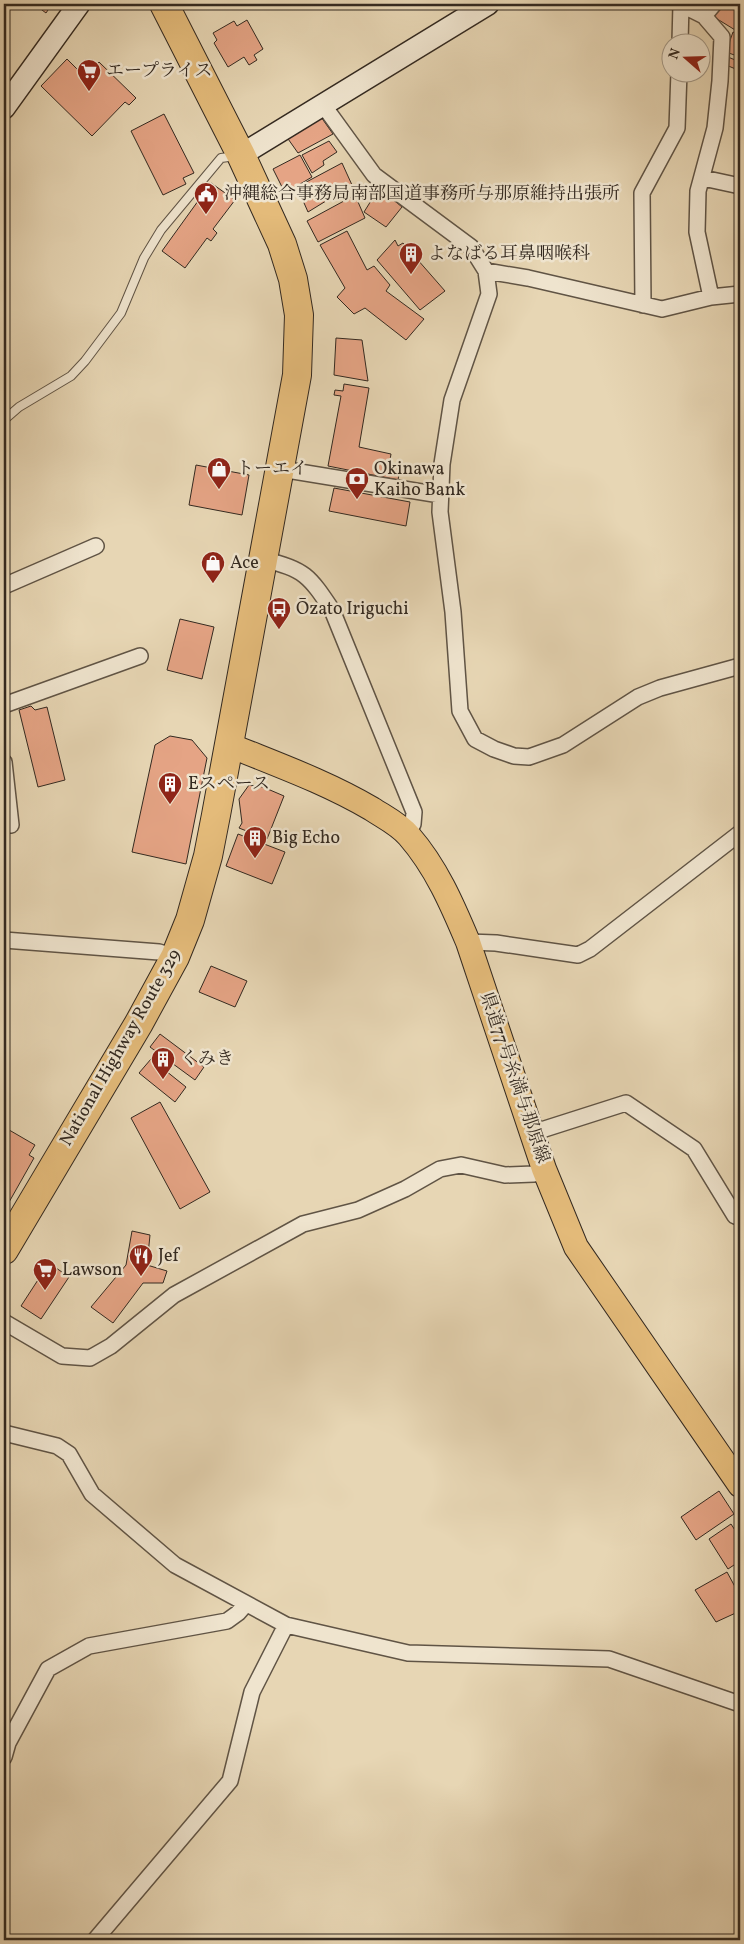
<svg xmlns="http://www.w3.org/2000/svg" width="744" height="1944" font-family="Vollkorn,'Noto Serif JP',serif">
<style>
.building{fill:#e5a485;stroke:#332920}
.lines{fill:none;stroke-linecap:round;stroke-linejoin:round}
.lane-casing{stroke:#605445;stroke-width:10}
.street-casing{stroke:#605445;stroke-width:18}
.secondary-casing{stroke:#332920;stroke-width:24}
.primary-casing{stroke:#332920;stroke-width:26}
.highway-casing{stroke:#332920;stroke-width:30}
.lane{stroke:#efe4ce;stroke-width:8}
.street{stroke:#efe4ce;stroke-width:15}
.secondary{stroke:#efe4ce;stroke-width:21}
.primary{stroke:#e4bb7a;stroke-width:24}
.highway{stroke:#e4bb7a;stroke-width:28}
.labels{text-anchor:middle;dominant-baseline:central;stroke-width:5;stroke-linejoin:round;paint-order:stroke}
.poi-label{font-size:18px;fill:#332920;stroke:#efe4ce;text-anchor:start}
.street-label{font-size:18px;fill:#332920;stroke:#efe4ce}
</style>
<rect width="100%" height="100%" fill="#e7d6b4"/>
<filter id="stains"><feTurbulence type="fractalNoise" baseFrequency=".004" numOctaves="4"/><feColorMatrix values="0 0 0 0 .2 0 0 0 0 .09 0 0 0 0 .02 0 0 0 .5 -.17"/></filter>
<radialGradient id="worn" r=".72"><stop offset=".6" stop-color="#630" stop-opacity="0"/><stop offset="1" stop-color="#630" stop-opacity=".3"/></radialGradient>
<!-- building -->
<path class="building" d="M 34,4 L 52,4 L 46,13 Z
M 722,4 L 740,4 L 740,33 L 714,17 Z
M 247,20 L 263,49 L 254,55 L 257,60 L 249,65 L 244,57 L 228,67 L 214,43 L 217,40 L 213,33 L 234,21 L 237,26 Z
M 733,32 L 740,35 L 740,57 L 726,52 Z
M 728,57 L 740,62 L 738,70 L 726,65 Z
M 67,59 L 85,77 L 99,62 L 136,98 L 129,105 L 125,102 L 92,136 L 41,86 Z
M 164,114 L 194,173 L 183,178 L 186,184 L 163,195 L 131,131 Z
M 321,117 L 333,134 L 298,153 L 286,136 Z
M 329,141 L 337,152 L 323,161 L 324,165 L 312,173 L 302,155 Z
M 300,155 L 312,177 L 285,193 L 273,169 Z
M 342,163 L 352,185 L 308,212 L 297,187 Z
M 211,183 L 235,200 L 213,229 L 217,233 L 211,241 L 207,238 L 185,268 L 162,251 Z
M 379,188 L 402,207 L 386,227 L 364,212 Z
M 355,195 L 365,218 L 318,242 L 307,221 Z
M 347,231 L 367,270 L 374,266 L 390,285 L 386,291 L 424,319 L 406,340 L 365,308 L 354,314 L 337,297 L 345,288 L 320,245 Z
M 395,240 L 398,246 L 403,243 L 445,291 L 420,310 L 377,260 Z
M 336,338 L 362,340 L 368,381 L 334,375 Z
M 344,384 L 369,388 L 359,447 L 391,454 L 389,466 L 400,468 L 398,480 L 328,466 L 341,396 L 334,395 L 335,390 L 343,391 Z
M 196,465 L 249,475 L 242,515 L 189,505 Z
M 334,488 L 410,502 L 406,526 L 329,511 Z
M 180,619 L 214,627 L 202,679 L 167,670 Z
M 31,706 L 35,710 L 47,707 L 65,780 L 38,787 L 19,710 Z
M 170,736 L 192,740 L 207,758 L 186,864 L 132,852 L 155,745 Z
M 249,785 L 263,787 L 284,796 L 267,839 L 239,828 L 242,823 L 239,799 Z
M 238,834 L 285,852 L 272,884 L 226,866 Z
M 211,966 L 247,981 L 235,1007 L 199,992 Z
M 160,1034 L 204,1067 L 195,1080 L 150,1047 Z
M 151,1059 L 186,1087 L 175,1102 L 139,1073 Z
M 160,1102 L 210,1192 L 180,1209 L 131,1118 Z
M 4,1127 L 35,1145 L 29,1155 L 34,1158 L 4,1211 Z
M 132,1231 L 150,1235 L 147,1265 L 167,1271 L 163,1283 L 143,1283 L 113,1323 L 91,1307 L 126,1265 Z
M 49,1263 L 69,1277 L 41,1319 L 21,1306 Z
M 719,1491 L 734,1514 L 696,1540 L 681,1517 Z
M 731,1524 L 740,1538 L 740,1561 L 728,1569 L 709,1539 Z
M 727,1572 L 740,1596 L 740,1611 L 716,1622 L 695,1590 Z"/>
<g class="lines">
<!-- lane casing -->
<g class="lane-casing">
<path id="lane" d="M 4,420 L 19,407 L 71,376 L 85,361 L 121,313 L 144,258 L 161,230 L 221,158 L 236,156"/>
</g>
<!-- street casing -->
<g class="street-casing">
<path id="street" d="M 680,4 L 704,16 L 722,37 L 720,81 L 715,128 L 698,191 L 697,232 L 711,297
M 704,16 L 714,4
M 680,42 L 681,4
M 324,106 L 374,175 L 471,247 L 486,271 L 489,294 L 452,400 L 442,464 L 440,512 L 453,612 L 460,711 L 475,739 L 494,749 L 514,756 L 529,757 L 563,745 L 638,697 L 660,688 L 740,666
M 703,178 L 740,186
M 486,271 L 528,278 L 662,309 L 711,297 L 740,294
M 643,305 L 642,193 L 677,128 L 679,72
M 281,469 L 440,495
M 264,560 C 304,568 310,577 332,610 L 414,812 L 413,824 L 408,834
M 4,586 L 96,546
M 4,705 L 140,656
M 4,762 L 11,825 L 4,825
M 4,940 L 159,952 L 175,957
M 468,942 L 496,943 L 578,955 L 590,949 L 740,833
M 532,1133 L 626,1103 L 694,1149 L 735,1216
M 4,1322 L 62,1356 L 90,1358 L 111,1346 L 174,1295 L 303,1224 L 358,1210 L 405,1189 L 440,1169 L 461,1165 L 505,1175 L 534,1174 L 544,1169
M 4,1433 L 57,1446 L 69,1454 L 92,1494 L 175,1565 L 286,1625 L 408,1653 L 609,1659 L 740,1704
M 4,1757 L 8,1743 L 48,1669 L 89,1646 L 227,1621 L 238,1613 L 245,1605
M 95,1940 L 230,1781 L 252,1692 L 286,1625"/>
</g>
<!-- secondary casing -->
<g class="secondary-casing">
<path id="secondary" d="M 4,108 L 79,4
M 241,155 L 488,4"/>
</g>
<!-- primary casing -->
<g class="primary-casing">
<path id="primary" d="M 229,745 C 278,765 326,782 372,809 C 384,817 399,824 409,836 C 436,867 452,904 468,942 L 544,1169 L 576,1247 L 740,1485"/>
</g>
<!-- highway casing -->
<g class="highway-casing">
<path id="highway" d="M 4,1250 L 139,1023 L 175,957 L 190,920 L 208,856 L 216,815 L 297,375 L 299,315 L 293,279 L 282,244 L 241,155 L 164,4"/>
</g>
<!-- lane -->
<use href="#lane" class="lane"/>
<!-- street -->
<use href="#street" class="street"/>
<!-- secondary -->
<use href="#secondary" class="secondary"/>
<!-- primary -->
<use href="#primary" class="primary"/>
<!-- highway -->
<use href="#highway" class="highway"/>
</g>
<!-- icons -->
<defs>
<g id="supermarket-pin" transform="scale(1.25)"><path d="M0 17L-7.5 6A9.5 9.5 0 1 1 7.5 6Z" fill="#8f2418" stroke="#efe4ce"/><path d="M-6-5.5h2.5l.6 2H6L4.5 2H-2.5L-4.4-4H-6ZM-1.5 3.2a1.3 1.3 0 1 0 .1 0ZM3 3.2a1.3 1.3 0 1 0 .1 0Z" fill="#fff"/></g>
<g id="civic-pin" transform="scale(1.25)"><path d="M0 17L-7.5 6A9.5 9.5 0 1 1 7.5 6Z" fill="#8f2418" stroke="#efe4ce"/><path d="M-.6-6.5H3V-4.5H.6V-3L4-1V1h2V6H-6V1h2V-1L-.6-3ZM-1.2 2.5V6h2.4V2.5Z" fill="#fff"/></g>
<g id="building-pin" transform="scale(1.25)"><path d="M0 17L-7.5 6A9.5 9.5 0 1 1 7.5 6Z" fill="#8f2418" stroke="#efe4ce"/><path d="M-4-6H4V6H1V3H-1V6H-4ZM-2.5-4.3h1.7v1.8h-1.7ZM.8-4.3h1.7v1.8H.8ZM-2.5-1h1.7V.8h-1.7ZM.8-1h1.7V.8H.8Z" fill="#fff"/></g>
<g id="shop-pin" transform="scale(1.25)"><path d="M0 17L-7.5 6A9.5 9.5 0 1 1 7.5 6Z" fill="#8f2418" stroke="#efe4ce"/><path d="M-5-2.5h2.3a2.7 3.5 0 0 1 5.4 0H5L5.5 6h-11ZM-1.5-2.5h3a1.5 2.3 0 0 0-3 0Z" fill="#fff"/></g>
<g id="bank-pin" transform="scale(1.25)"><path d="M0 17L-7.5 6A9.5 9.5 0 1 1 7.5 6Z" fill="#8f2418" stroke="#efe4ce"/><path d="M-6-4H6V4H-6ZM0-2.3a2.3 2.3 0 1 0 0 4.6a2.3 2.3 0 1 0 0-4.6Z" fill="#fff"/></g>
<g id="bus-pin" transform="scale(1.25)"><path d="M0 17L-7.5 6A9.5 9.5 0 1 1 7.5 6Z" fill="#8f2418" stroke="#efe4ce"/><path d="M-5-6H5V4H4V6H2V4H-2V6H-4V4H-5ZM-3.5-4V0h7V-4ZM-3.5 1.2v1.5H-2V1.2ZM2 1.2v1.5H3.5V1.2Z" fill="#fff"/></g>
<g id="restaurant-pin" transform="scale(1.25)"><path d="M0 17L-7.5 6A9.5 9.5 0 1 1 7.5 6Z" fill="#8f2418" stroke="#efe4ce"/><path d="M-5-6h1v4h1v-4h1v4h1v-4h1v5L-1.5 .5V6h-2V.5L-5-1ZM5-6V6H3V1.5H1.5Q1.5-4 5-6Z" fill="#fff"/></g>
</defs>
<g fill-rule="evenodd">
<use href="#supermarket-pin" x="89" y="71"/>
<use href="#civic-pin" x="206" y="194"/>
<use href="#building-pin" x="411" y="254"/>
<use href="#shop-pin" x="219" y="469"/>
<use href="#bank-pin" x="357" y="479"/>
<use href="#shop-pin" x="213" y="563"/>
<use href="#bus-pin" x="279" y="609"/>
<use href="#building-pin" x="170" y="784"/>
<use href="#building-pin" x="255" y="838"/>
<use href="#building-pin" x="163" y="1059"/>
<use href="#restaurant-pin" x="141" y="1256"/>
<use href="#supermarket-pin" x="45" y="1270"/>
</g>
<g class="labels">
<!-- poi labels -->
<g class="poi-label">
<text x="106" y="71">エープライス</text>
<text x="224" y="194">沖縄総合事務局南部国道事務所与那原維持出張所</text>
<text x="428" y="254">よなばる耳鼻咽喉科</text>
<text x="236" y="469">トーエイ</text>
<text x="374" y="469">Okinawa<tspan x="374" dy="21">Kaiho Bank</tspan></text>
<text x="230" y="563">Ace</text>
<text x="296" y="609">Ōzato Iriguchi</text>
<text x="188" y="784">Eスペース</text>
<text x="272" y="838">Big Echo</text>
<text x="180" y="1059">くみき</text>
<text x="158" y="1256">Jef</text>
<text x="62" y="1270">Lawson</text>
</g>
<!-- street labels -->
<g class="street-label">
<text transform="translate(121 1048) rotate(-60)">National Highway Route 329</text>
<text transform="translate(514 1078) rotate(71)">県道77号糸満与那原線</text>
</g>
</g>
<!-- margin -->
<rect width="744" height="1944" fill="none" stroke="#e7d6b4" stroke-width="20"/>
<rect x="5" y="5" width="734" height="1934" fill="none" stroke="#332920" stroke-width="2.5"/>
<rect x="10" y="10" width="724" height="1924" fill="none" stroke="#332920"/>
<!-- north arrow -->
<g transform="translate(686 58) rotate(290)"><circle r="24" fill="#efe4ce" stroke="#a49988"/>
<path d="M0-4L9 19L0 12L-9 19Z" fill="#8f2418"/>
<text y="-8" font-size="14" font-weight="bold" text-anchor="middle" fill="#332920">N</text>
</g>
<rect width="100%" height="100%" filter="url(#stains)"/>
<rect width="100%" height="100%" fill="url(#worn)"/>
</svg>
